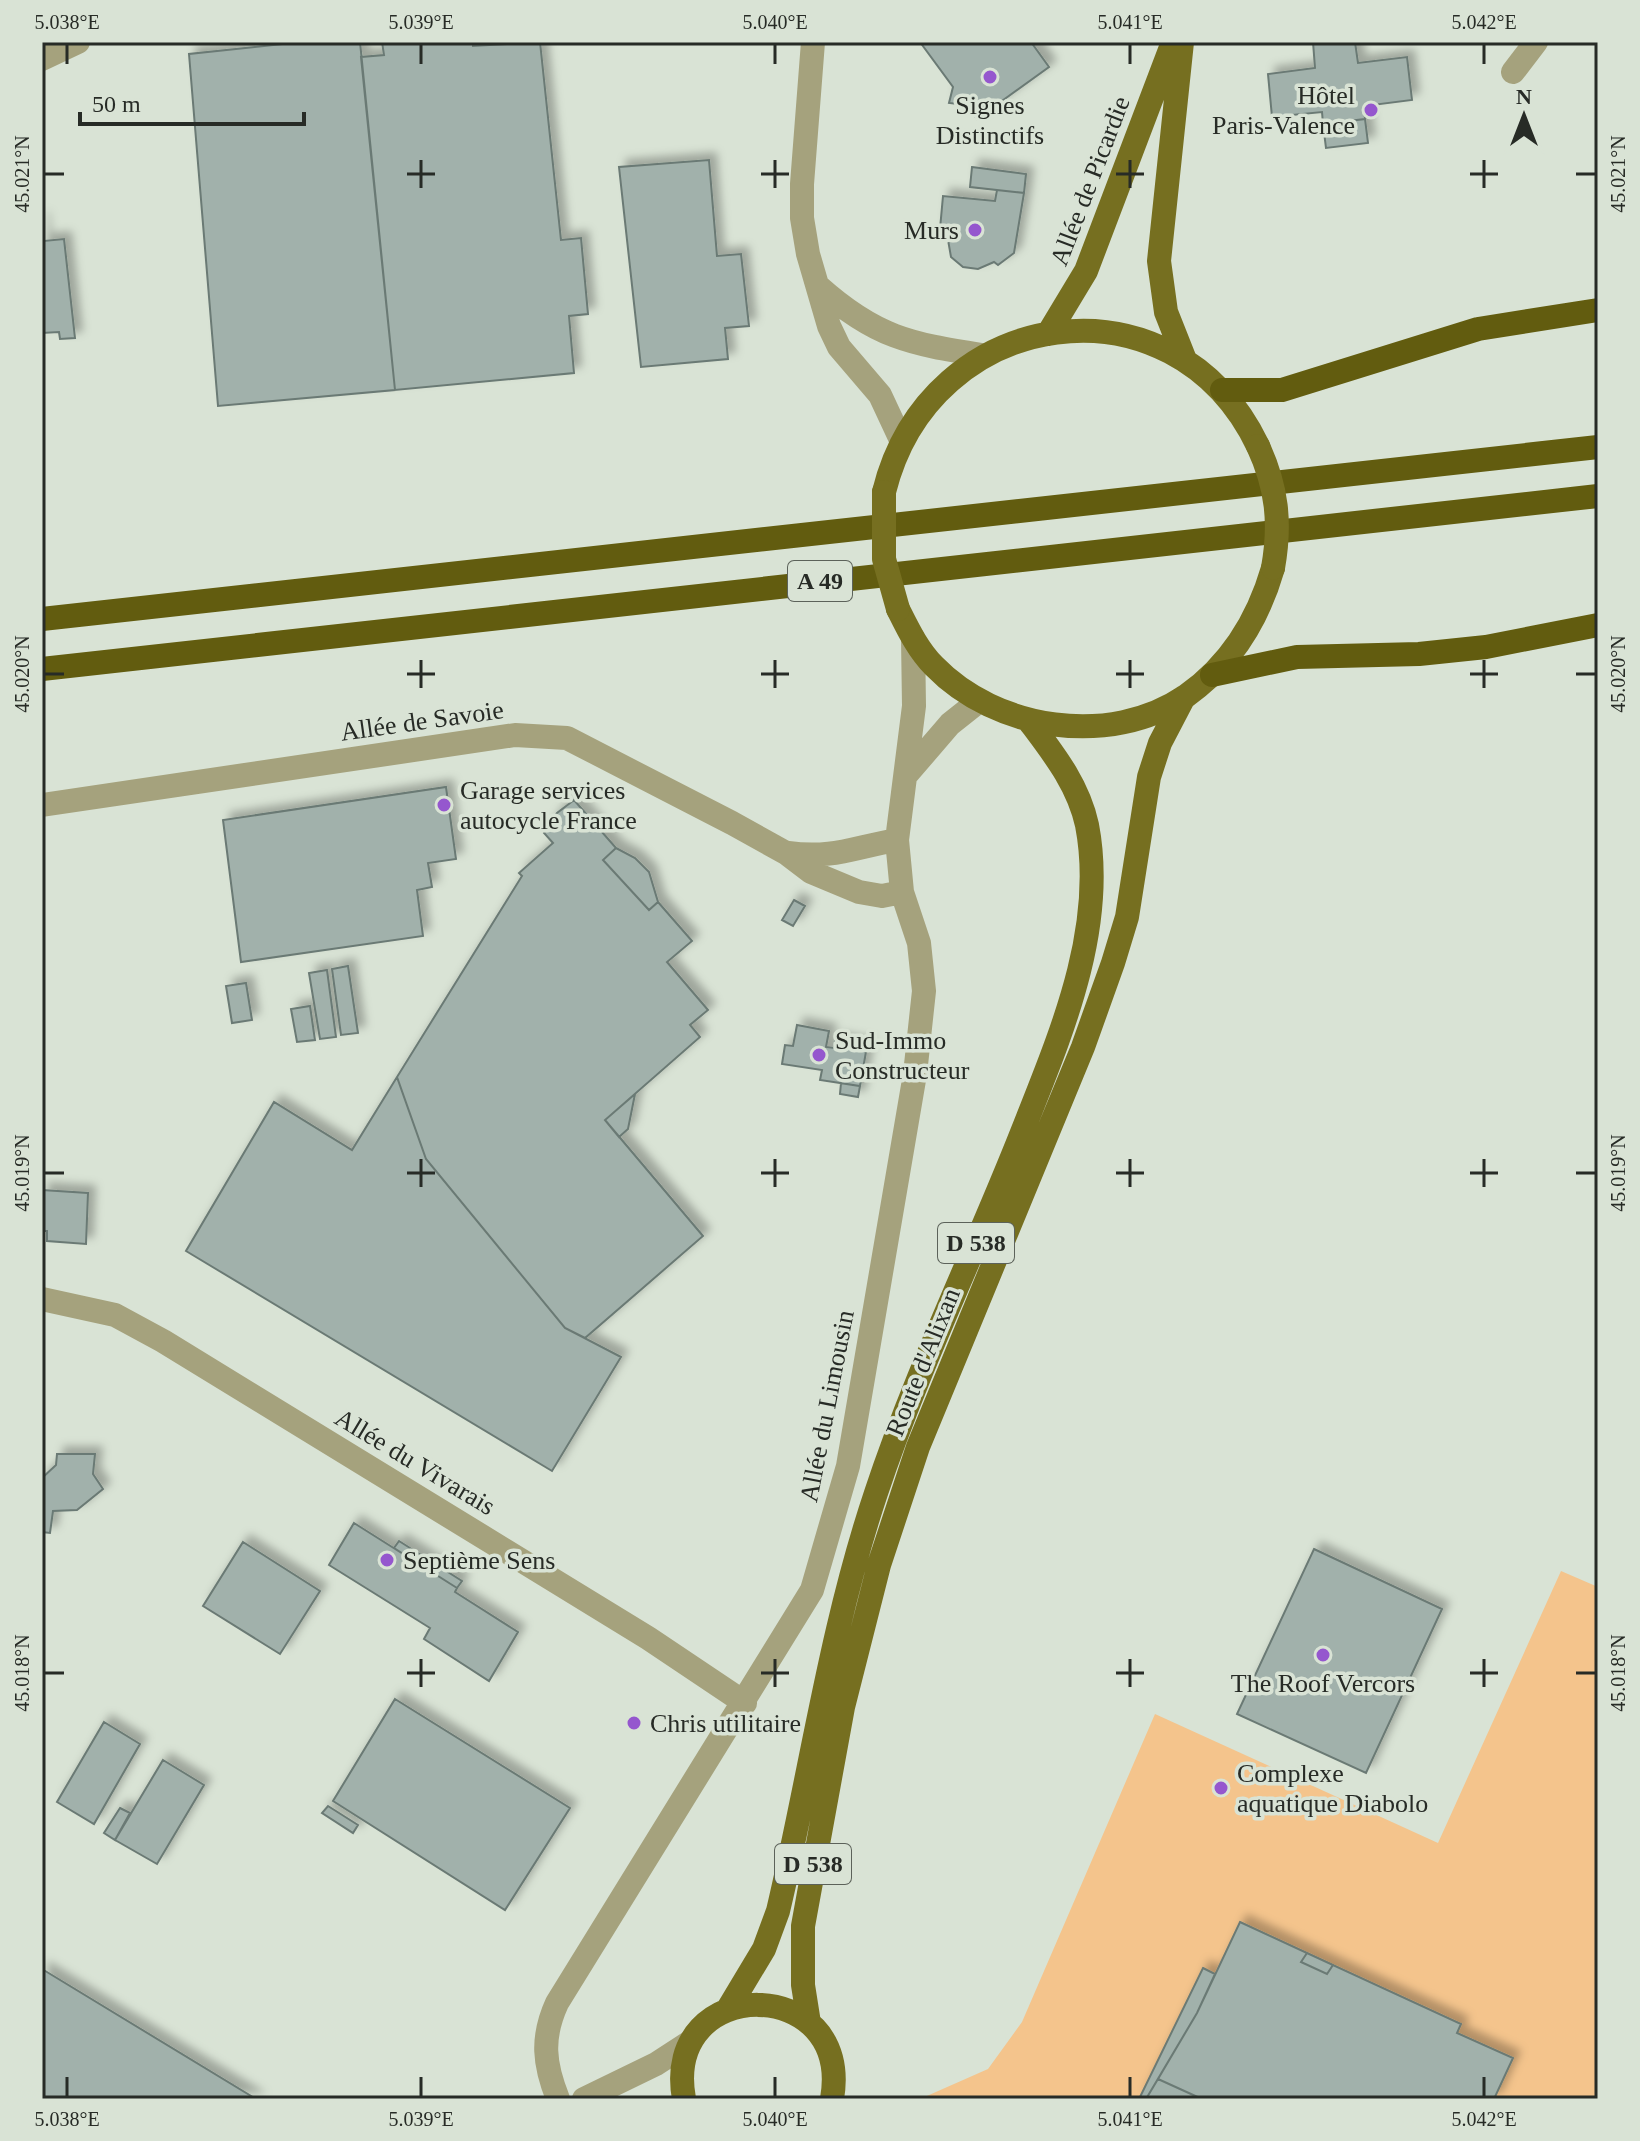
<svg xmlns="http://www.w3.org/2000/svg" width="1640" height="2141" font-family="Georgia,serif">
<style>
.green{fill:#f4c48c}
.building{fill:#a1b1ab;stroke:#6b7a74;stroke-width:2;filter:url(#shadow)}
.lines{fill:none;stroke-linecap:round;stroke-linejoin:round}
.minor{stroke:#a5a27d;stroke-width:24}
.major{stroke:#766f20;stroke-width:24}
.highway{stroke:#625c0f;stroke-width:24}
.major-bridge{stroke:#766f20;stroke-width:24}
.ticks{fill:none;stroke:#272b26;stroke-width:3}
.poi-dot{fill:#9557ce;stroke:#d9e3d5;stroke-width:3}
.labels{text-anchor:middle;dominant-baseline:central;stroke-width:7;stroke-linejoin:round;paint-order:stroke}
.shield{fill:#d9e3d5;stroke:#5c625a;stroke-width:2}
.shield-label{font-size:24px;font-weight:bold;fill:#272b26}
.poi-label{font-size:26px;fill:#272b26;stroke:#d9e3d5;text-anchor:start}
.street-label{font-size:26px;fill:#272b26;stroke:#d9e3d5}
.neatline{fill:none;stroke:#272b26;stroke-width:3}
.ticks-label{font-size:20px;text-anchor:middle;fill:#272b26}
</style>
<defs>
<filter id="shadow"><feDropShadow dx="7" dy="-7" stdDeviation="4" flood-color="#0004"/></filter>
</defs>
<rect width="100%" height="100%" fill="#d9e3d5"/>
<!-- green -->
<path class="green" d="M 1561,1571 L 1598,1587 L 1598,2099 L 920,2099 L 988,2069 L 1022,2022 L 1155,1714 L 1438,1843 Z"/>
<!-- building -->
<path class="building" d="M 301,42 L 360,42 L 395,390 L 218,406 L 189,54 Z
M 382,42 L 473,42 L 473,46 L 540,42 L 561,240 L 581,238 L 588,314 L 569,316 L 574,373 L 395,390 L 361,57 L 384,55 Z
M 920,42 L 1031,42 L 1049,67 L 977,119 L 966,105 L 949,103 L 953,87 Z
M 1313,42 L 1355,42 L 1358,63 L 1407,57 L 1412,100 L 1364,106 L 1365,119 L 1323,124 L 1322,112 L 1272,117 L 1268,74 L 1315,68 Z
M 1365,119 L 1368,143 L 1326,148 L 1323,124 Z
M 709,160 L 717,256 L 741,254 L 749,326 L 725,328 L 728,359 L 641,367 L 619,167 Z
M 972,167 L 1026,174 L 1024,193 L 970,187 Z
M 997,190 L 1024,193 L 1014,253 L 998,265 L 994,262 L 978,269 L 963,267 L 951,257 L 947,234 L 940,229 L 943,196 L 995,201 Z
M 42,218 L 44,241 L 64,239 L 75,338 L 60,339 L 59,332 L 42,333 Z
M 446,787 L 456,859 L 428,863 L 432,887 L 417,890 L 423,936 L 241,962 L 223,820 Z
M 574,800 L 616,848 L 603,860 L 649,910 L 658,902 L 692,941 L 667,962 L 708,1010 L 690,1025 L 700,1037 L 605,1120 L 703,1236 L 585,1338 L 565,1328 L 426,1159 L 397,1077 L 522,876 L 519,873 L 553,843 L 544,833 L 557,813 Z
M 616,848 L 635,858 L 649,872 L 658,902 L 649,910 L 603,860 Z
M 794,900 L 805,906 L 793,926 L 782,920 Z
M 348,966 L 358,1033 L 341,1035 L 332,969 Z
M 327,970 L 336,1037 L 320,1039 L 309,973 Z
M 246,983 L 252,1020 L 232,1023 L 226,986 Z
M 310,1006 L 315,1040 L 297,1042 L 291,1009 Z
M 797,1025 L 829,1031 L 826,1047 L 834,1048 L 835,1040 L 867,1046 L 860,1086 L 820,1080 L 822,1070 L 782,1064 L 785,1045 L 793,1046 Z
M 397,1077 L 426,1159 L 565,1328 L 621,1357 L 552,1471 L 186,1251 L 274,1102 L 352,1150 Z
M 841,1083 L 860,1086 L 858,1097 L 840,1094 Z
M 635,1094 L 628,1129 L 619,1137 L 605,1120 Z
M 42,1190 L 88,1193 L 86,1244 L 47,1241 L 47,1231 L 42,1231 Z
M 57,1454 L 95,1454 L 93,1474 L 103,1489 L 77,1510 L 53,1511 L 50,1533 L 42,1532 L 42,1478 L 56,1465 Z
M 354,1523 L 457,1588 L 455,1592 L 518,1632 L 489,1681 L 424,1639 L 430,1628 L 329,1565 Z
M 399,1541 L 462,1581 L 457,1588 L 394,1548 Z
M 243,1542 L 320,1591 L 280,1654 L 203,1606 Z
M 1314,1549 L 1442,1609 L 1366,1773 L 1237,1714 Z
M 395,1699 L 570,1808 L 505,1910 L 333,1801 Z
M 104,1722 L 140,1744 L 94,1824 L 57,1802 Z
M 163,1760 L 204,1785 L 157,1864 L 115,1840 Z
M 328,1806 L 358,1825 L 353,1833 L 322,1813 Z
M 120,1808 L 130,1813 L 115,1840 L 104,1833 Z
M 1240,1922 L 1307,1953 L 1301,1962 L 1327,1974 L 1333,1965 L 1461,2024 L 1457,2033 L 1513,2058 L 1494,2099 L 1202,2099 L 1158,2079 L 1197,2013 Z
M 1307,1953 L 1333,1965 L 1327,1974 L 1301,1962 Z
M 1203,1968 L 1215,1974 L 1197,2013 L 1146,2099 L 1139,2099 Z
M 42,1969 L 256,2099 L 42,2099 Z
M 1158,2079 L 1202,2099 L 1146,2099 Z"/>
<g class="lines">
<!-- minor -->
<path class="minor" d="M 813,42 L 802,184 L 802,218 L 808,254 L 829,326 L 839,347 L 880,395 L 901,440
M 42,59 L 78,42
M 1513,72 L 1536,42
M 819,287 C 875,337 910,344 982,355
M 907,774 L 950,724 L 979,701
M 42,805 L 515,735 L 567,738 L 732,823 L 786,853 L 811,872 L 859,892 L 882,896 L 902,892
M 788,853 C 834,859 854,847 897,840
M 42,1299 L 115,1315 L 163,1341 L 648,1638 L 745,1703
M 558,2099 C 544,2064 541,2038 557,2003 L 812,1590 L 848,1466 L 915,1074 L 924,991 L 919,943 L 902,892 L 897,840 L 914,706 L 913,638
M 584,2099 L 656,2064 L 690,2042"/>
<!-- major -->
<path class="major" d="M 1182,42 L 1159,261 L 1166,312 L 1185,360
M 1048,334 L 1086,271 L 1173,42
M 884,492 C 930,305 1173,269 1258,446
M 898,609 C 908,629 918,650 934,666 C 996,730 1110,748 1186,696 C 1231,664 1258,620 1273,568
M 728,2009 L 764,1949 L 778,1911 C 811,1772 830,1630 876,1493 C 917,1369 975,1252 1023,1130 C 1060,1036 1107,929 1087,825 C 1078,784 1053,753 1029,721
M 809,2023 L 803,1985 L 803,1926 L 843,1707 L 879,1565 L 918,1447 L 1083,1047 L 1113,963 L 1127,917 L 1149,777 L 1160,743 L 1184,697
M 684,2099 C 661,1973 854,1974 832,2099"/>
<!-- highway -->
<path class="highway" d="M 1222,390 L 1282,390 L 1478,329 L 1598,310
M 42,619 L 1598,447
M 42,669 L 1598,496
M 1212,675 L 1297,657 L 1419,654 L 1486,647 L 1598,625"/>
<!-- major-bridge -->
<path class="major-bridge" d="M 1258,446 C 1277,487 1281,523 1273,568
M 884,492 L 884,559 L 898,609"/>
</g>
<!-- ticks -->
<path class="ticks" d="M 67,44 L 67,64M 421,44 L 421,64M 775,44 L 775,64M 1130,44 L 1130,64M 1484,44 L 1484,64M 421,160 L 421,188M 775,160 L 775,188M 1130,160 L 1130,188M 1484,160 L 1484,188M 44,174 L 64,174M 407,174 L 435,174M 761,174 L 789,174M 1116,174 L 1144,174M 1470,174 L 1498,174M 1576,174 L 1596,174M 421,660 L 421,688M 775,660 L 775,688M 1130,660 L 1130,688M 1484,660 L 1484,688M 44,674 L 64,674M 407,674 L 435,674M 761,674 L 789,674M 1116,674 L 1144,674M 1470,674 L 1498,674M 1576,674 L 1596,674M 421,1159 L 421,1187M 775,1159 L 775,1187M 1130,1159 L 1130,1187M 1484,1159 L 1484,1187M 44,1173 L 64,1173M 407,1173 L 435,1173M 761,1173 L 789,1173M 1116,1173 L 1144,1173M 1470,1173 L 1498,1173M 1576,1173 L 1596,1173M 421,1659 L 421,1687M 775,1659 L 775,1687M 1130,1659 L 1130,1687M 1484,1659 L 1484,1687M 44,1673 L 64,1673M 407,1673 L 435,1673M 761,1673 L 789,1673M 1116,1673 L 1144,1673M 1470,1673 L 1498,1673M 1576,1673 L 1596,1673M 67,2077 L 67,2097M 421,2077 L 421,2097M 775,2077 L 775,2097M 1130,2077 L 1130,2097M 1484,2077 L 1484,2097"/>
<!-- markers -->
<g class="poi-dot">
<circle cx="990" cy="77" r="8"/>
<circle cx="1371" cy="110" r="8"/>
<circle cx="975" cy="230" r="8"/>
<circle cx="444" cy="805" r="8"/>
<circle cx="819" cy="1055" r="8"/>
<circle cx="387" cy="1560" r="8"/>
<circle cx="1323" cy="1655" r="8"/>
<circle cx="634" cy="1723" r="8"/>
<circle cx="1221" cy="1788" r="8"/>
</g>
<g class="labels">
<!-- shield labels -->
<g class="shield">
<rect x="788" y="561" width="64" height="40" rx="6"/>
<rect x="938" y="1223" width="76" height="40" rx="6"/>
<rect x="775" y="1844" width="76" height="40" rx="6"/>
</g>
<g class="shield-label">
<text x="820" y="581">A 49</text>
<text x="976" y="1243">D 538</text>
<text x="813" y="1864">D 538</text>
</g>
<!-- poi labels -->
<g class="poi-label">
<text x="1355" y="95" text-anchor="end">Hôtel<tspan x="1355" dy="30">Paris-Valence</tspan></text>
<text x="990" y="105" text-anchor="middle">Signes<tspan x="990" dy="30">Distinctifs</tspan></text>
<text x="959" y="230" text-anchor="end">Murs</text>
<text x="460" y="790">Garage services<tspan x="460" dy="30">autocycle France</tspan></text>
<text x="835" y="1040">Sud-Immo<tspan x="835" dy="30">Constructeur</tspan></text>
<text x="403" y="1560">Septième Sens</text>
<text x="1323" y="1683" text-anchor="middle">The Roof Vercors</text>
<text x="650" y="1723">Chris utilitaire</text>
<text x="1237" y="1773">Complexe<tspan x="1237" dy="30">aquatique Diabolo</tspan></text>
</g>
<!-- street labels -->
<g class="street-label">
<text transform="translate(1090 181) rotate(-69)">Allée de Picardie</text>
<text transform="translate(422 721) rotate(-8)">Allée de Savoie</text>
<text transform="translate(923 1362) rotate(-68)">Route d'Alixan</text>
<text transform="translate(827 1406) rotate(-79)">Allée du Limousin</text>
<text transform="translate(415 1462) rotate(31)">Allée du Vivarais</text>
</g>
</g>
<!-- border -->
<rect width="1640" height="2141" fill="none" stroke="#d9e3d5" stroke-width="88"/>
<!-- north arrow -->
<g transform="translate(1524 116)" stroke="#d9e3d5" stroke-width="6" paint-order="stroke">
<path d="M0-6L14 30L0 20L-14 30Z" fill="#272b26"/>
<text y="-12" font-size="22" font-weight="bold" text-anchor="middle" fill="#272b26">N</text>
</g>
<!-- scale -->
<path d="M80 112v12h224v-12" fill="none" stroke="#272b26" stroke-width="4"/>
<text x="92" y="112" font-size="24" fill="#272b26" stroke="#d9e3d5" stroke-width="6" paint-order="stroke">50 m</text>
<rect x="44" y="44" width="1552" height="2053" class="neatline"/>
<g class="ticks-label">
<text x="67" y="29">5.038°E</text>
<text x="421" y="29">5.039°E</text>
<text x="775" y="29">5.040°E</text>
<text x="1130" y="29">5.041°E</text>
<text x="1484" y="29">5.042°E</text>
<text transform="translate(22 174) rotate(-90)" y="7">45.021°N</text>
<text transform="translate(1618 174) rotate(-90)" y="7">45.021°N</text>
<text transform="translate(22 674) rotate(-90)" y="7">45.020°N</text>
<text transform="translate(1618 674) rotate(-90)" y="7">45.020°N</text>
<text transform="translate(22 1173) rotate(-90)" y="7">45.019°N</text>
<text transform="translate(1618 1173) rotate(-90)" y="7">45.019°N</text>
<text transform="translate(22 1673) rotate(-90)" y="7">45.018°N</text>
<text transform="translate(1618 1673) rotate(-90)" y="7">45.018°N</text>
<text x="67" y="2126">5.038°E</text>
<text x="421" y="2126">5.039°E</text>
<text x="775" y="2126">5.040°E</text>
<text x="1130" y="2126">5.041°E</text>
<text x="1484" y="2126">5.042°E</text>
</g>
</svg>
